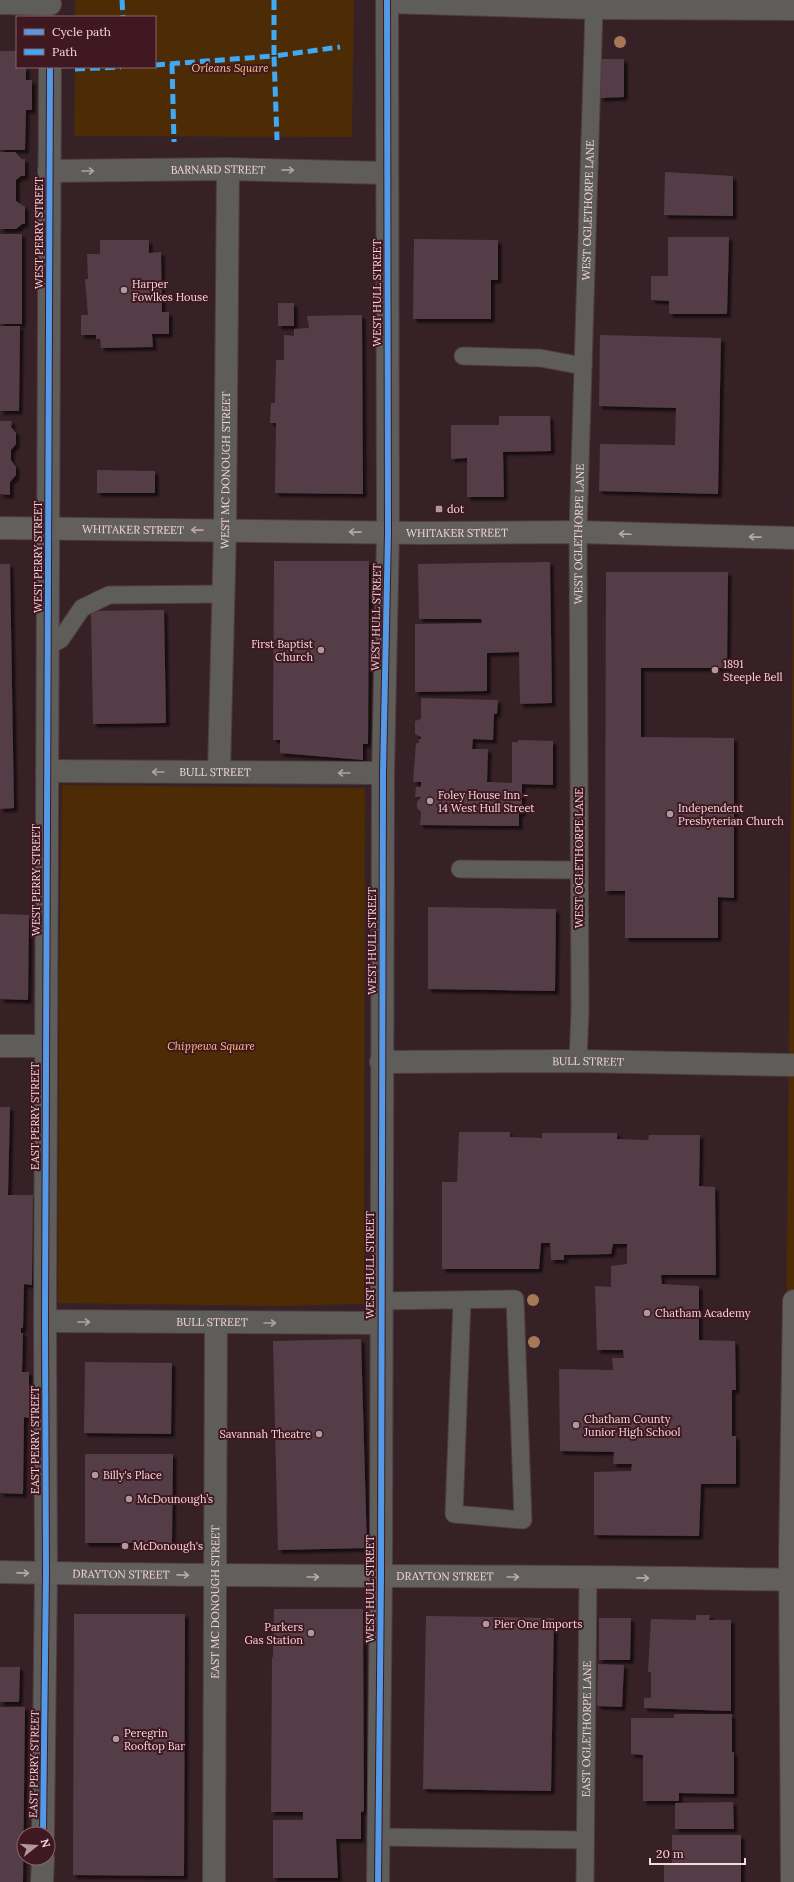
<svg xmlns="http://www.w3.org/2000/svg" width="794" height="1882" font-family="Lora,serif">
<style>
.green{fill:#4c2b05}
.building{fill:#553d47;filter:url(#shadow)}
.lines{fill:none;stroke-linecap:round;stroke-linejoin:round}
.lane-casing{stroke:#4f3c40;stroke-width:19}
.street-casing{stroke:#4f3c40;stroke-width:24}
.secondary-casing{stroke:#4f3c40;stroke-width:24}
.lane{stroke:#5f5d5a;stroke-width:17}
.street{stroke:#5f5d5a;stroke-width:22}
.secondary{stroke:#635f5c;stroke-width:22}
.quiet{stroke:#3fa9f5;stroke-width:5;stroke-dasharray:10 5;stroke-linecap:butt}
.cycleway-casing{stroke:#3f1821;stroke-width:8}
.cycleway{stroke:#5399e6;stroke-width:6}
.tree{fill:#a57956}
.oneway{stroke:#b1a1a2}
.oneway2{stroke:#baa8a9}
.poi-dot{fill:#b2989c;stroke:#3f1821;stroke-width:1.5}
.labels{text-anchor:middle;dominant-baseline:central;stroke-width:4;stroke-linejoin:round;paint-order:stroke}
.park-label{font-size:11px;font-style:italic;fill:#ffc17d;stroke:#3f1821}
.street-label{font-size:11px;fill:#f4d8dc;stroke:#3f1821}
.poi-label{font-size:11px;fill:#f4d8dc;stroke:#3f1821;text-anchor:start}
</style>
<defs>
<filter id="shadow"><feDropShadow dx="3.5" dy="3.5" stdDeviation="1" flood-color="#0009"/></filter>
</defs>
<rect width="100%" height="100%" fill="#362126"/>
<!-- green -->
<path class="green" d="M 75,0 L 354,0 L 352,137 L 74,136 L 75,67 L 155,67 L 155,17 L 75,17 Z
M 794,484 L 794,1882 L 781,1882 Z
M 62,785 L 365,788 L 364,1304 L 280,1306 L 58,1303 L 59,984 Z"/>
<!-- building -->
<path class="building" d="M 0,51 L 17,51 L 17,67 L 26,67 L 26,80 L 32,80 L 32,110 L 26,110 L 25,150 L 0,150 Z
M 601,59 L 624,59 L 624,97 L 600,98 Z
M 0,152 L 15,152 L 22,159 L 25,159 L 25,176 L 21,176 L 16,180 L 16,201 L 25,207 L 25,224 L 22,224 L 16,229 L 0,229 Z
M 665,172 L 733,176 L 733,216 L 664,215 Z
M 0,234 L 22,234 L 22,324 L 0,324 Z
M 668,237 L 729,237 L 727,314 L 669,314 L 669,301 L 651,300 L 651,276 L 668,276 Z
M 414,239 L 498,240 L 498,280 L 491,280 L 491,319 L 413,319 Z
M 100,240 L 149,240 L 149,253 L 161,252 L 162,312 L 169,312 L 169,334 L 152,334 L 153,347 L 101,348 L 100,339 L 96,339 L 96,335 L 81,335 L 81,315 L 88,315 L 85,279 L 88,279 L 87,254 L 100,254 Z
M 278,303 L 294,303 L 294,326 L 278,326 Z
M 362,315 L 363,494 L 275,493 L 276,423 L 270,423 L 271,403 L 275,403 L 276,360 L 284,360 L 284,335 L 294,336 L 294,329 L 309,328 L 307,316 Z
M 0,326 L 20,326 L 19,411 L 0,411 Z
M 600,335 L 721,338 L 718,494 L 599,491 L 600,444 L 675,445 L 676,408 L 599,406 Z
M 499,416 L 550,416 L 551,451 L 503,452 L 504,497 L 467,497 L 467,458 L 451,459 L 451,425 L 499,425 Z
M 0,421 L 12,421 L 11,427 L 16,433 L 16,444 L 11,450 L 11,460 L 16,467 L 16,475 L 10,482 L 10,495 L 0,494 Z
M 97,470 L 155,471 L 155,493 L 97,493 Z
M 274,561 L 369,561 L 368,744 L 363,744 L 363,760 L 280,753 L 280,740 L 273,740 Z
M 550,562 L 552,703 L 520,704 L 519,652 L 487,653 L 487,691 L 415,692 L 415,624 L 482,623 L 481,619 L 419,619 L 418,564 Z
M 0,564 L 10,564 L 14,808 L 0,809 Z
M 606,572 L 728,572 L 727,668 L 641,668 L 641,737 L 734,738 L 734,898 L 718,897 L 718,938 L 625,938 L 625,891 L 605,891 Z
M 164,610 L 166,723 L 93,724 L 91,611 Z
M 421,698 L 498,700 L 497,714 L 494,714 L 493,740 L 473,739 L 472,749 L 488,749 L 487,782 L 512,783 L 512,742 L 518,742 L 518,740 L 553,741 L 553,785 L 522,784 L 522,813 L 519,813 L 519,826 L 420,825 L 421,812 L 417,808 L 417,802 L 421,797 L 415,797 L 416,787 L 421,787 L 421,782 L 413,782 L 416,743 L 419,743 L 419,739 L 421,739 L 421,737 L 415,734 L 415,721 L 421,719 Z
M 428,907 L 556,909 L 555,991 L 428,989 Z
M 0,914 L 29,915 L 28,1000 L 0,999 Z
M 0,1107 L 10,1107 L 8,1195 L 33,1195 L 32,1285 L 24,1284 L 23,1328 L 21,1328 L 21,1333 L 23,1333 L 22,1372 L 29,1372 L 29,1418 L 24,1417 L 23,1494 L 0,1493 Z
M 459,1132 L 510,1132 L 510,1137 L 542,1138 L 542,1133 L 617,1133 L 617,1139 L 648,1140 L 649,1135 L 700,1135 L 699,1186 L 715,1187 L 716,1275 L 661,1275 L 662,1284 L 699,1286 L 699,1340 L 735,1341 L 736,1390 L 732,1390 L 732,1436 L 736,1436 L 736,1484 L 701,1484 L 699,1536 L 594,1535 L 594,1472 L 631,1471 L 632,1464 L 613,1464 L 614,1452 L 560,1451 L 559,1369 L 613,1370 L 612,1358 L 624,1358 L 623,1350 L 597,1350 L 595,1286 L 611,1287 L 611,1266 L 627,1264 L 627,1244 L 613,1244 L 611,1254 L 564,1255 L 564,1260 L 551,1260 L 550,1243 L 541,1243 L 539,1269 L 442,1269 L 442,1182 L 457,1182 Z
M 361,1339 L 367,1548 L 278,1550 L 273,1341 Z
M 85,1362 L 172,1363 L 171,1434 L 84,1433 Z
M 85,1454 L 173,1454 L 172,1543 L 85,1543 Z
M 274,1609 L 363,1609 L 364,1811 L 361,1812 L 361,1839 L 336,1839 L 338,1878 L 273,1878 L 273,1820 L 303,1820 L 303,1812 L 271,1812 L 272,1657 L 273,1657 Z
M 74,1614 L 185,1614 L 184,1876 L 73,1875 Z
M 696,1615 L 710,1615 L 709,1620 L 731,1620 L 731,1711 L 644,1708 L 644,1698 L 651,1698 L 651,1672 L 648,1672 L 651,1619 L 696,1620 Z
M 426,1616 L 554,1618 L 551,1791 L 423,1789 Z
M 599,1618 L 631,1618 L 630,1660 L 599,1660 Z
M 598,1664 L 624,1665 L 622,1707 L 597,1706 Z
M 0,1667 L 20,1667 L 19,1702 L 0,1702 Z
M 0,1707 L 25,1707 L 23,1882 L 0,1882 Z
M 674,1714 L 732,1714 L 732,1752 L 734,1752 L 734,1794 L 679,1793 L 679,1801 L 643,1801 L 643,1755 L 631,1754 L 631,1718 L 674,1718 Z
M 733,1802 L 734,1829 L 675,1829 L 675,1803 Z
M 672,1835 L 741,1835 L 741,1882 L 664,1882 L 664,1864 L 672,1864 Z"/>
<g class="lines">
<!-- lane casing -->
<g class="lane-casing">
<g id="lane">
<path d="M 463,356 L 540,358 L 583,366"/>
<path d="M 47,647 L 61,639 L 82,608 L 109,595 L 224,594"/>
<path d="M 460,869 L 579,870"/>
<path id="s1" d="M 578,1061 L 580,1010 L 578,532 L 594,8"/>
<path d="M 380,1301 L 515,1299 L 523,1520 L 454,1514 L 462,1301"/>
<path d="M 378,1837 L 585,1840"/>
<path id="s2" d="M 585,1882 L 588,1577"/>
</g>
</g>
<!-- street casing -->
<g class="street-casing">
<g id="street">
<path d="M 387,2 L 594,8 L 794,9"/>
<path d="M 0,3 L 50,4"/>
<path id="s3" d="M 49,171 L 228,169 L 387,173"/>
<path id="s4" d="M 47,771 L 383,773"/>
<path id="s5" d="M 219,772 L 225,531 L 228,169"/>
<path d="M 0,1046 L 46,1046"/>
<path id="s6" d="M 381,1062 L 578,1061 L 794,1065"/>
<path id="s7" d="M 45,1321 L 380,1323"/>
<path d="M 43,1834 L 46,1573 L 45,1321 L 50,67"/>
<path d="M 42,1882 L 43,1858"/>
<path id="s8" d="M 214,1882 L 216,1323"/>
<path d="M 378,1882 L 381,1577 L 383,773 L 388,533 L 387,0"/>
</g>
</g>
<!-- secondary casing -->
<g class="secondary-casing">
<g id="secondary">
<path id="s9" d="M 0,528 L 421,533 L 578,532 L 794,538"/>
<path id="s10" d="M 0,1572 C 265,1578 529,1574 794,1580"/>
<path d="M 792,1882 L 790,1560 L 794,1301"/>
</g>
</g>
<!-- lane -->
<use href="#lane" class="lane"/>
<!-- street -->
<use href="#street" class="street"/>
<!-- secondary -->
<use href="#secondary" class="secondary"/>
<!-- quiet -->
<path class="quiet" d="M 122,0 L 123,17
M 274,0 L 274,56 L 340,47
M 172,64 L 174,142
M 155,65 L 274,56 L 277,140
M 75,69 L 121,67"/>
<!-- cycleway casing -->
<g class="cycleway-casing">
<path id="cycleway" d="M 43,1834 L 46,1573 L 45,1321 L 50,67
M 378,1882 L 381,1577 L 383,773 L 388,533 L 387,0"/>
</g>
<!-- cycleway -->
<use href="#cycleway" class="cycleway"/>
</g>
<!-- trees -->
<g class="tree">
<circle cx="620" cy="42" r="6"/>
<circle cx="533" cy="1300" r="6"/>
<circle cx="534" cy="1342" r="6"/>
</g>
<!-- one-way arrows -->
<defs><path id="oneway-shaft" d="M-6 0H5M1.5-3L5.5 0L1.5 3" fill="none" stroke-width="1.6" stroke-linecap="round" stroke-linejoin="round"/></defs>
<g class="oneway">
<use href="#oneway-shaft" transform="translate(288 170) rotate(1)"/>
<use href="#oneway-shaft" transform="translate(88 171)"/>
<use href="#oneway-shaft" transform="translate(158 772) rotate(-180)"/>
<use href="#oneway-shaft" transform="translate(344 773) rotate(-180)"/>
<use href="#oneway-shaft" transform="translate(84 1322)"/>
<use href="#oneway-shaft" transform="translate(270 1323)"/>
</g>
<g class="oneway2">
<use href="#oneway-shaft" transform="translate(197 530) rotate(-179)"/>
<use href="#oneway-shaft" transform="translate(355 532) rotate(-179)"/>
<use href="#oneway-shaft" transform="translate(625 534) rotate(-178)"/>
<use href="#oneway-shaft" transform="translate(755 537) rotate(-179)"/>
<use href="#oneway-shaft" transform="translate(23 1573) rotate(1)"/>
<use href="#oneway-shaft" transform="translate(183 1575) rotate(1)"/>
<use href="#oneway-shaft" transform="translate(313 1577)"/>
<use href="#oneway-shaft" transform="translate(513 1577)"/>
<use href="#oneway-shaft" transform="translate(643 1578) rotate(1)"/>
</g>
<!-- markers -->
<g class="poi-dot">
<circle cx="124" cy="290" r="4"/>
<rect x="435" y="505" width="8" height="8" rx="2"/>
<circle cx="321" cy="650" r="4"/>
<circle cx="715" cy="670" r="4"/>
<circle cx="430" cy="801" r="4"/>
<circle cx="670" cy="814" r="4"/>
<circle cx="647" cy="1313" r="4"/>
<circle cx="576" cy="1425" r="4"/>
<circle cx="319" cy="1434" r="4"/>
<circle cx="95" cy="1475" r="4"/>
<circle cx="129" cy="1499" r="4"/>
<circle cx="125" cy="1546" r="4"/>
<circle cx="486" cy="1624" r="4"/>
<circle cx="311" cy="1633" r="4"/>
<circle cx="116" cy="1739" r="4"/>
</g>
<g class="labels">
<!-- park labels -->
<g class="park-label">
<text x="230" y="68">Orleans Square</text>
<text x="211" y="1046">Chippewa Square</text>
</g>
<!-- street labels -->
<g class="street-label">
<text stroke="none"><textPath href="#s3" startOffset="169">BARNARD STREET</textPath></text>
<text stroke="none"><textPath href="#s1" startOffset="851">WEST OGLETHORPE LANE</textPath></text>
<text transform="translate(39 233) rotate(-90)">WEST PERRY STREET</text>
<text transform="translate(377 293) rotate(-90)">WEST HULL STREET</text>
<text stroke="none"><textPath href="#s5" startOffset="302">WEST MC DONOUGH STREET</textPath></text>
<text stroke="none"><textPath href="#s9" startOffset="133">WHITAKER STREET</textPath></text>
<text stroke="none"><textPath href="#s9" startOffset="457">WHITAKER STREET</textPath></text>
<text stroke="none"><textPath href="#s1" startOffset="527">WEST OGLETHORPE LANE</textPath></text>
<text transform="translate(38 557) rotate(-90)">WEST PERRY STREET</text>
<text transform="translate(376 617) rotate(-89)">WEST HULL STREET</text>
<text stroke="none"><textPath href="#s4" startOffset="168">BULL STREET</textPath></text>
<text transform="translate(579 858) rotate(-90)">WEST OGLETHORPE LANE</text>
<text transform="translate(36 880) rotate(-90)">WEST PERRY STREET</text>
<text transform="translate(372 941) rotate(-90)">WEST HULL STREET</text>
<text stroke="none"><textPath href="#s6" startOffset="207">BULL STREET</textPath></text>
<text transform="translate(35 1116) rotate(-90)">EAST PERRY STREET</text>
<text transform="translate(370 1265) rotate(-90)">WEST HULL STREET</text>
<text stroke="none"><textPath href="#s7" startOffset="167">BULL STREET</textPath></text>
<text transform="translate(35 1440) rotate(-90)">EAST PERRY STREET</text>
<text stroke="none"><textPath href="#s10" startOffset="121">DRAYTON STREET</textPath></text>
<text stroke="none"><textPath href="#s10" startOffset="445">DRAYTON STREET</textPath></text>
<text transform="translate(370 1589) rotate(-90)">WEST HULL STREET</text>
<text stroke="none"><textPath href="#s8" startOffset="280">EAST MC DONOUGH STREET</textPath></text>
<text stroke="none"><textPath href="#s2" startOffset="153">EAST OGLETHORPE LANE</textPath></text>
<text transform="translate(34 1764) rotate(-89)">EAST PERRY STREET</text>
</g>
<!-- poi labels -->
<g class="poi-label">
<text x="132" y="284">Harper<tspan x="132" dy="13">Fowlkes House</tspan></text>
<text x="447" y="509">dot</text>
<text x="313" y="644" text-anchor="end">First Baptist<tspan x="313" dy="13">Church</tspan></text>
<text x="723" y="664">1891<tspan x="723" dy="13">Steeple Bell</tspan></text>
<text x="438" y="795">Foley House Inn -<tspan x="438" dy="13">14 West Hull Street</tspan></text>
<text x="678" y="808">Independent<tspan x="678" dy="13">Presbyterian Church</tspan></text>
<text x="655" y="1313">Chatham Academy</text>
<text x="584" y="1419">Chatham County<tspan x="584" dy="13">Junior High School</tspan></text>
<text x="311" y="1434" text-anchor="end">Savannah Theatre</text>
<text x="103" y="1475">Billy's Place</text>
<text x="137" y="1499">McDounough’s</text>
<text x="133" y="1546">McDonough's</text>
<text x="494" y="1624">Pier One Imports</text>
<text x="303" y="1627" text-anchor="end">Parkers<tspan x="303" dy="13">Gas Station</tspan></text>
<text x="124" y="1733">Peregrin<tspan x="124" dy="13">Rooftop Bar</tspan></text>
</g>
</g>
<!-- legend -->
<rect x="16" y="16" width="140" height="52" fill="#3f1821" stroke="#87656c"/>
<rect x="24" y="29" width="20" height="6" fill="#5399e6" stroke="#87656c"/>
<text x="52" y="36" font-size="12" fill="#f4d8dc">Cycle path</text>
<rect x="24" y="49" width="20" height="6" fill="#3fa9f5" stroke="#87656c"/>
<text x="52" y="56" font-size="12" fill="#f4d8dc">Path</text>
<!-- north arrow -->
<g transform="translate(36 1846) rotate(73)"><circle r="19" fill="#3f1821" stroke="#87656c"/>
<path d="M0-3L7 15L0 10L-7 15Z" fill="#b2989c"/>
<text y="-6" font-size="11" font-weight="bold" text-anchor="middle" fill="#f4d8dc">N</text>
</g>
<!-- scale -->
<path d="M650 1858v6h95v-6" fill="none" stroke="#f4d8dc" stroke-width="2"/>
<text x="656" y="1858" font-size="12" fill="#f4d8dc" stroke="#3f1821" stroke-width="3" paint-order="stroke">20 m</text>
</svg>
